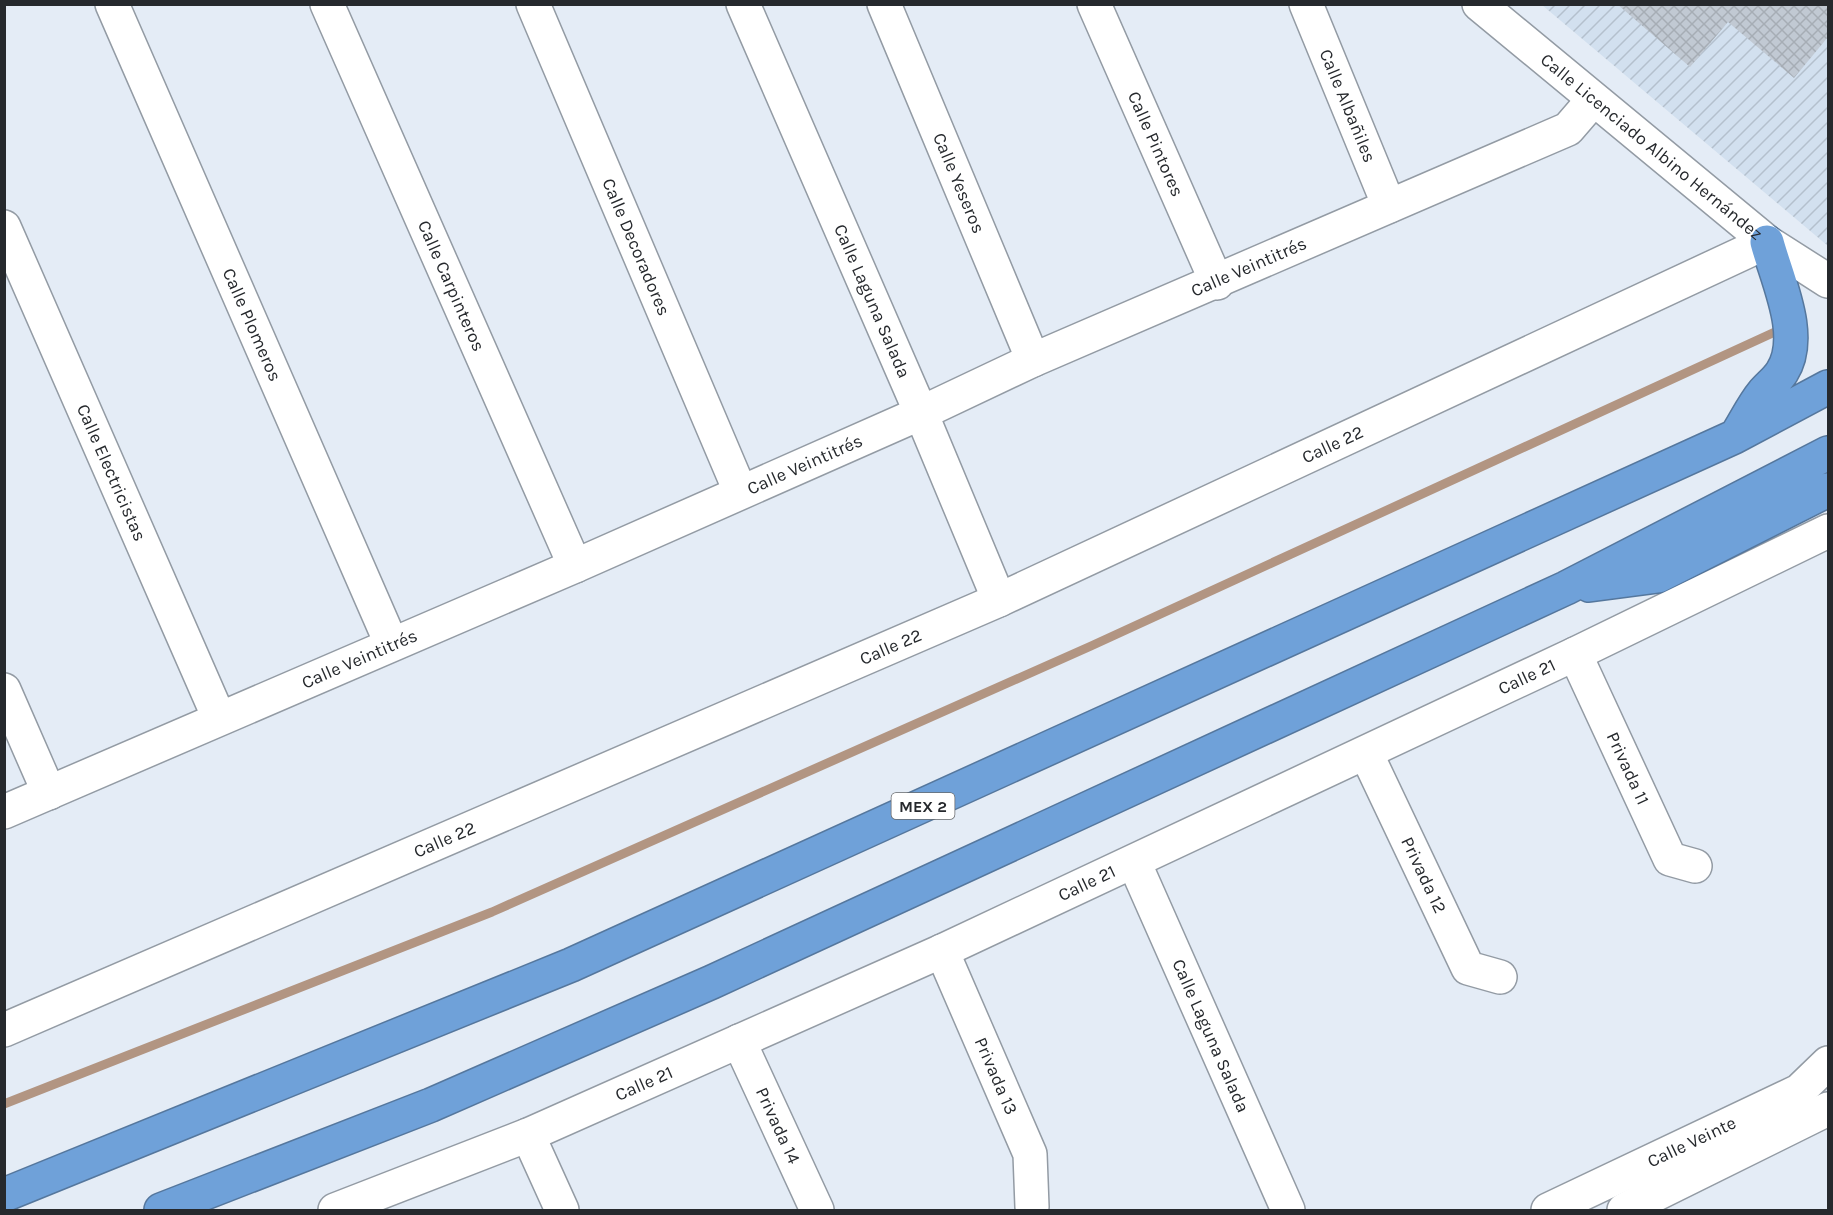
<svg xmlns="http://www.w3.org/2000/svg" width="1833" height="1215" font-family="Karla,sans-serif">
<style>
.industrial{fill:url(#industrial-furrows)}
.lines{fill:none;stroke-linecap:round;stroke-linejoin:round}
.stream{stroke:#b29582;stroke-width:9}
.building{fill:url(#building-cross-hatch)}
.minor-casing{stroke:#939ba4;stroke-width:36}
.highway-casing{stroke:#55779d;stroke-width:36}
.minor{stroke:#fff;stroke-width:33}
.highway{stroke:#6fa1d9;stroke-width:33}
.labels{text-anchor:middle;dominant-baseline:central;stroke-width:4.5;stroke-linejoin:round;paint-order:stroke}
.shield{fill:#fff;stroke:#67696c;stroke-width:1.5}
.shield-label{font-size:16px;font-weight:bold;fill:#26292d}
.street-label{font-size:18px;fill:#26292d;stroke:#fff}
</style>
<defs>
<pattern id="industrial-furrows" width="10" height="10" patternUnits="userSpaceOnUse" patternTransform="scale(1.5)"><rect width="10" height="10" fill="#d2e0ef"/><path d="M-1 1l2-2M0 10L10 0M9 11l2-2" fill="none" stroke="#b4c0cd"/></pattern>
<pattern id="building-cross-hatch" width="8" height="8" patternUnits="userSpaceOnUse" patternTransform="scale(1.5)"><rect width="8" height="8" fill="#c1c9d3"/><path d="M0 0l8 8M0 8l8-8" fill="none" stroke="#a6adb5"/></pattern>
</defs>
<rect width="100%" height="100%" fill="#e4ecf6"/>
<!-- industrial -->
<path class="industrial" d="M 1542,5 L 1828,5 L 1828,246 Z"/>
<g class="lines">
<!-- stream -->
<path class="stream" d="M 4,1104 L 492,912 L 1091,646 L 1777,331"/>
</g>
<!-- building -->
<path class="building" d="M 1617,4 L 1828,4 L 1828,37 L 1794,78 L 1728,22 L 1690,67 Z"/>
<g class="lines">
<!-- minor casing -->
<g class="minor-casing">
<g id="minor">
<path id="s1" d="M 112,4 L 391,643"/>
<path id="s2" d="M 327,4 L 575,566"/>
<path id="s3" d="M 533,4 L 740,491"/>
<path id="s4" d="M 743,4 L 921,413 L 999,600"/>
<path id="s5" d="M 884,4 L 1033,360"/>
<path id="s6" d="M 1094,4 L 1217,283"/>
<path id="s7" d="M 1306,4 L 1389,206"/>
<path id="s8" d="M 1479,4 L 1767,242 L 1828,281"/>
<path id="s9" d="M 4,227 L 219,718"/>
<path id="s10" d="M 1575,654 L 1670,859 L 1695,866"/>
<path d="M 4,690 L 49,793"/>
<path id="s11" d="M 1366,753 L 1468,968 L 1500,977"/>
<path id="s12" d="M 4,812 L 575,566 L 921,413 L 1033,360 L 1568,129 L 1593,100"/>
<path id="s13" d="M 1134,862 L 1288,1210"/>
<path id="s14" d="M 942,951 L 1030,1154 L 1032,1207"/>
<path id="s15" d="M 4,1030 L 999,600 L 1767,242"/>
<path id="s16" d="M 739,1041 L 817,1210"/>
<path d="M 528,1135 L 562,1210"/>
<path id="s17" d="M 335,1210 L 528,1135 L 942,951 L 1575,654 L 1828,531"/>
<path id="s18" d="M 1548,1210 L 1799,1091 L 1828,1063"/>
<path d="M 1624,1210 L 1828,1109"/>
</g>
</g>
<!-- highway casing -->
<g class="highway-casing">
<path id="highway" d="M 1736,436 C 1745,422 1753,405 1763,393 C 1769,386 1777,380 1782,372 C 1805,336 1777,280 1767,242
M 1589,585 L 1658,576 L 1828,490
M 4,1195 L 571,965 L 1734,437 L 1828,387
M 161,1210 L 431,1105 L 712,982 L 1566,588 L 1828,453"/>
</g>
<!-- minor -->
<use href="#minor" class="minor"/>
<!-- highway -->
<use href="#highway" class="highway"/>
</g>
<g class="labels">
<!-- shield labels -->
<rect class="shield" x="891.5" y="793" width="63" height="26" rx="4.5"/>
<g class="shield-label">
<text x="923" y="806">MEX 2</text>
</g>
<!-- street labels -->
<g class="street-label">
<text stroke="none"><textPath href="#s7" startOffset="110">Calle Albañiles</textPath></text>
<text stroke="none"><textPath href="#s6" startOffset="153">Calle Pintores</textPath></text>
<text stroke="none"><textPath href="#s8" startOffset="224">Calle Licenciado Albino Hernández</textPath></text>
<text stroke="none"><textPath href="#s5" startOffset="194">Calle Yeseros</textPath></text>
<text stroke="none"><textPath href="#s3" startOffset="264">Calle Decoradores</textPath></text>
<text stroke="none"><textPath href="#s12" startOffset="1359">Calle Veintitrés</textPath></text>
<text stroke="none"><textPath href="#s2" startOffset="308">Calle Carpinteros</textPath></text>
<text stroke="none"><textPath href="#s4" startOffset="324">Calle Laguna Salada</textPath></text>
<text stroke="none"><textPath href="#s1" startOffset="350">Calle Plomeros</textPath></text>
<text stroke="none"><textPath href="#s15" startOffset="1452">Calle 22</textPath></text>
<text stroke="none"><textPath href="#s12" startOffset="873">Calle Veintitrés</textPath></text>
<text stroke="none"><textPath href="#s9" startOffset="268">Calle Electricistas</textPath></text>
<text stroke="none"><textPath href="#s15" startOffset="966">Calle 22</textPath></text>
<text stroke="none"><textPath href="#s12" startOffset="387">Calle Veintitrés</textPath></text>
<text stroke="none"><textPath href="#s17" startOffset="1306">Calle 21</textPath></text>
<text stroke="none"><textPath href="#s10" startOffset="126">Privada 11</textPath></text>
<text stroke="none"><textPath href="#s15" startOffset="480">Calle 22</textPath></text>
<text stroke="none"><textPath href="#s11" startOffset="135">Privada 12</textPath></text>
<text stroke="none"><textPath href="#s17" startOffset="820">Calle 21</textPath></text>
<text stroke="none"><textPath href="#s13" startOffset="190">Calle Laguna Salada</textPath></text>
<text stroke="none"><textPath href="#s14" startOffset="136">Privada 13</textPath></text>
<text stroke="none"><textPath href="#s17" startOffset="334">Calle 21</textPath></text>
<text stroke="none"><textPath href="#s16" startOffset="93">Privada 14</textPath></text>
<text stroke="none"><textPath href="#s18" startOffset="159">Calle Veinte</textPath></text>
</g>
</g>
<!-- border -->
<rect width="1833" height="1215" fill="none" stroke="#26292d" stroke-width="12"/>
</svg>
